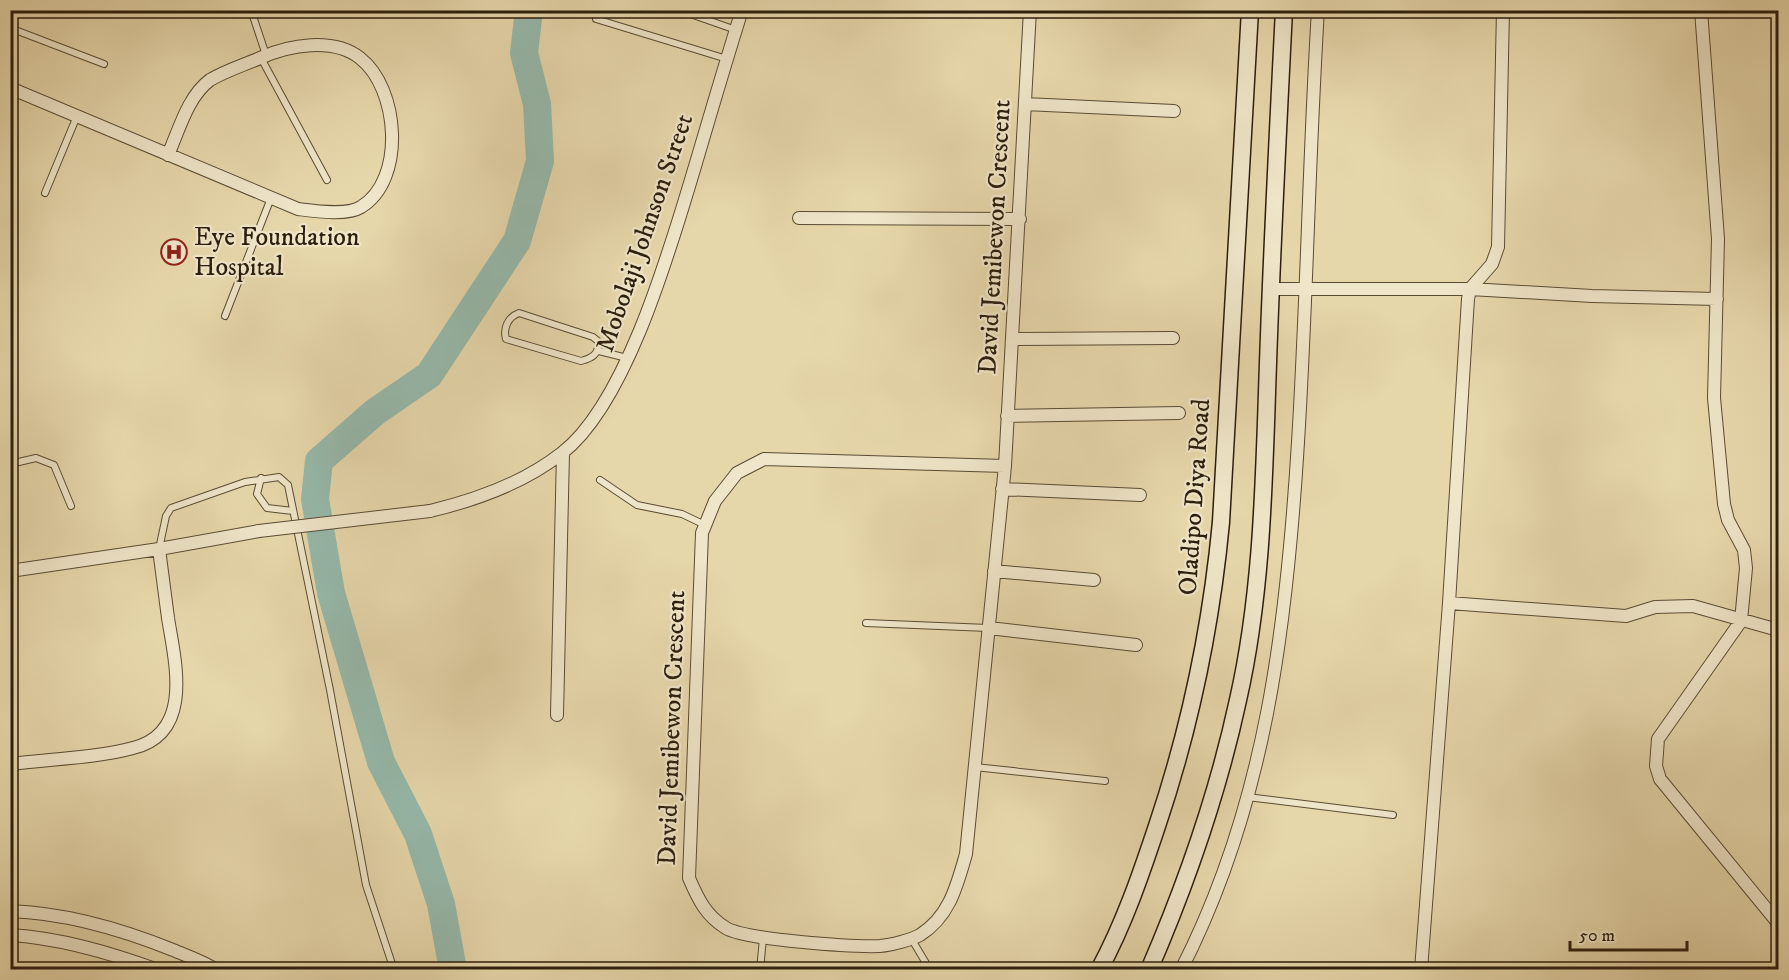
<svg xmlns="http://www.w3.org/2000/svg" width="1789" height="980" font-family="'IM FELL DW Pica',serif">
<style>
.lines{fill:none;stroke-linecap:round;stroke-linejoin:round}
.river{stroke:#96b9ab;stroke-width:28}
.lane-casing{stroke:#5a4c34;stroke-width:8}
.street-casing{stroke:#5a4c34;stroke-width:14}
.secondary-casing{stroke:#2c1e0d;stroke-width:19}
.lane{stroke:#efe5c8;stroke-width:6}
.street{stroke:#efe5c8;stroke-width:12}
.secondary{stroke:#efe5c8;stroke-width:16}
.street-bridge-casing{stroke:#5a4c34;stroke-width:14;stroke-linecap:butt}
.street-bridge{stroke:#efe5c8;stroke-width:12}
.labels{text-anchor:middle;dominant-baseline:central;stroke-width:4.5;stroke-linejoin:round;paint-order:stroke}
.street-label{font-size:26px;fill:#2c1e0d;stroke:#efe5c8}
.poi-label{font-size:26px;fill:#2c1e0d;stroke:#efe5c8;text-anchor:start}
</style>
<rect width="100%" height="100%" fill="#e6d7ab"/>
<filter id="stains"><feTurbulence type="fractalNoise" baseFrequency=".00333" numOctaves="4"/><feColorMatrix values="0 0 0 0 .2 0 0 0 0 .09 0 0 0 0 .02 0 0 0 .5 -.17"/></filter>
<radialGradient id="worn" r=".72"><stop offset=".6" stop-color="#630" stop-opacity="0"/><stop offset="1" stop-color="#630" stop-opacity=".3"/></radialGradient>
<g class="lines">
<!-- river -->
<path class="river" d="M 453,970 L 441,904 L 418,834 L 381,762 L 331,593 L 315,499 L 319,461 L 375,412 L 429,375 L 517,241 L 540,161 L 537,104 L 524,53 L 529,10"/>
<!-- lane casing -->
<g class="lane-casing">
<path id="lane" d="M 251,10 L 266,55
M 679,10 L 736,30
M 596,19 L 727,59
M 10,28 L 104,64
M 261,58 L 327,180
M 10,102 L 16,91
M 45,193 L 77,116
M 519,313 L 593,337 L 599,342 C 598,355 592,358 581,361 L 506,339 C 503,328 508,317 519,313 Z
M 225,316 L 271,198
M 599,351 L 627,358
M 10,464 L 36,458 L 54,465 L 71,506
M 261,478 L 257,494 L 267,508 L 293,511
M 600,480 L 637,505 L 682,514 L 705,525
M 159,549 L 166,516 L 171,508 L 245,482 L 279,477 L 288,485 L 330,690 L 366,885 L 394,970
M 866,623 L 988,628
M 975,767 L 1105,781
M 1247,797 L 1393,815
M 911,938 L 930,970
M 760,970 L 763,938"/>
</g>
<!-- street casing -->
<g class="street-casing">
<path id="street" d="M 1701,10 L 1718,239 L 1714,398 L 1724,504 L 1728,520 L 1744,550 L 1746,568 L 1741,621 L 1658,739 L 1656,766 L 1660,779 L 1778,923
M 10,88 L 298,209 C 314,211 347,216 361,207 C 406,180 399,88 360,58 C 333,37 289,45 260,58 C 244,65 225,71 210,80 C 188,96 179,130 168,155
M 1025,104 L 1174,111
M 799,218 L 1020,219
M 1271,289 L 1470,289 L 1592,296 L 1717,299
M 1012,339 L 1173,338
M 1007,416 L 1179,413
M 1005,466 L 764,459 L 737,473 L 715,501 L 702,533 L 689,878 C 698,899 706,916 726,928 C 746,940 853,947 880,946 C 891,945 911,940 920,935 C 950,916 957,885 966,854 L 1005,466 L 1030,10
M 1002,489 L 1140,495
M 430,511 C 476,500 524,483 562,453 C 628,402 672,242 696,163 C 711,112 726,61 742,10
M 10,571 L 159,549 L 259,531
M 994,571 L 1094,580
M 1449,603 L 1626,616 L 1655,607 L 1693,606 L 1778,630
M 989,628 L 1136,645
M 557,715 L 563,453
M 10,764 C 49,759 97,758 133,748 C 194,733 175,662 168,618 C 165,595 162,572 159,549
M 10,911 C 67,913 121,929 173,950 C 187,956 203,961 216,970
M 10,935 C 61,938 111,953 158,970
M 1181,970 C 1266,804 1287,624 1298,442 C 1307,298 1309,154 1318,10
M 1421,970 L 1449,603 L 1468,299 L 1470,289 L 1492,264 L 1498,247 L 1503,10"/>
</g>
<!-- secondary casing -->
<g class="secondary-casing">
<path id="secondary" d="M 1099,970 C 1124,924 1141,874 1157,826 C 1191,725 1211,628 1221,522 L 1250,10
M 1149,970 C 1187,882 1218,793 1238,700 C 1263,590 1264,476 1268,363 C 1272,246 1278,128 1284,10"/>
</g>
<!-- lane -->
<use href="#lane" class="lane"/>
<!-- street -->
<use href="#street" class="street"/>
<!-- secondary -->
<use href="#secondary" class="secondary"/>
<!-- street-bridge casing -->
<g class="street-bridge-casing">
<path id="street-bridge" d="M 259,531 L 430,511"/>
</g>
<!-- street-bridge -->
<use href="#street-bridge" class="street-bridge"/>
</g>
<!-- icons -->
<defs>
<g id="hospital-ring" transform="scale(1.35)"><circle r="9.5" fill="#efe5c8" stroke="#8f2418" stroke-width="1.5"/><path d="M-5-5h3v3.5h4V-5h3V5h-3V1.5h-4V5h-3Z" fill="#8f2418"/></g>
</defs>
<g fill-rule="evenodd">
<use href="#hospital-ring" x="174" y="252"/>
</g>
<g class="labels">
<!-- street labels -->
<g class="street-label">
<text transform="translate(645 233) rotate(-71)">Mobolaji Johnson Street</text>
<text transform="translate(995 237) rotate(-87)">David Jemibewon Crescent</text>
<text transform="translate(1195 497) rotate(-86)">Oladipo Diya Road</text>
<text transform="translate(672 728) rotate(-88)">David Jemibewon Crescent</text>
</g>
<!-- poi labels -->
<g class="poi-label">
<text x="194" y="237">Eye Foundation<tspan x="194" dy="30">Hospital</tspan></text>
</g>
</g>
<!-- margin -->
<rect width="1789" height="980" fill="none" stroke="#e6d7ab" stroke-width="36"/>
<rect x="12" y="12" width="1765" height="956" fill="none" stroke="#2c1e0d" stroke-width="3"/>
<rect x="18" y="18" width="1753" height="944" fill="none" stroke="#2c1e0d" stroke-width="1.5"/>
<!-- scale -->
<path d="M1570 941v9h117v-9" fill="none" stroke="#2c1e0d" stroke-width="3"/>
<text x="1579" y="941" font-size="18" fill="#2c1e0d" stroke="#efe5c8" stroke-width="4.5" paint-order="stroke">50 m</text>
<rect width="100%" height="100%" filter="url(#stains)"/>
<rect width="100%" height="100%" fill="url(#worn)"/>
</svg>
